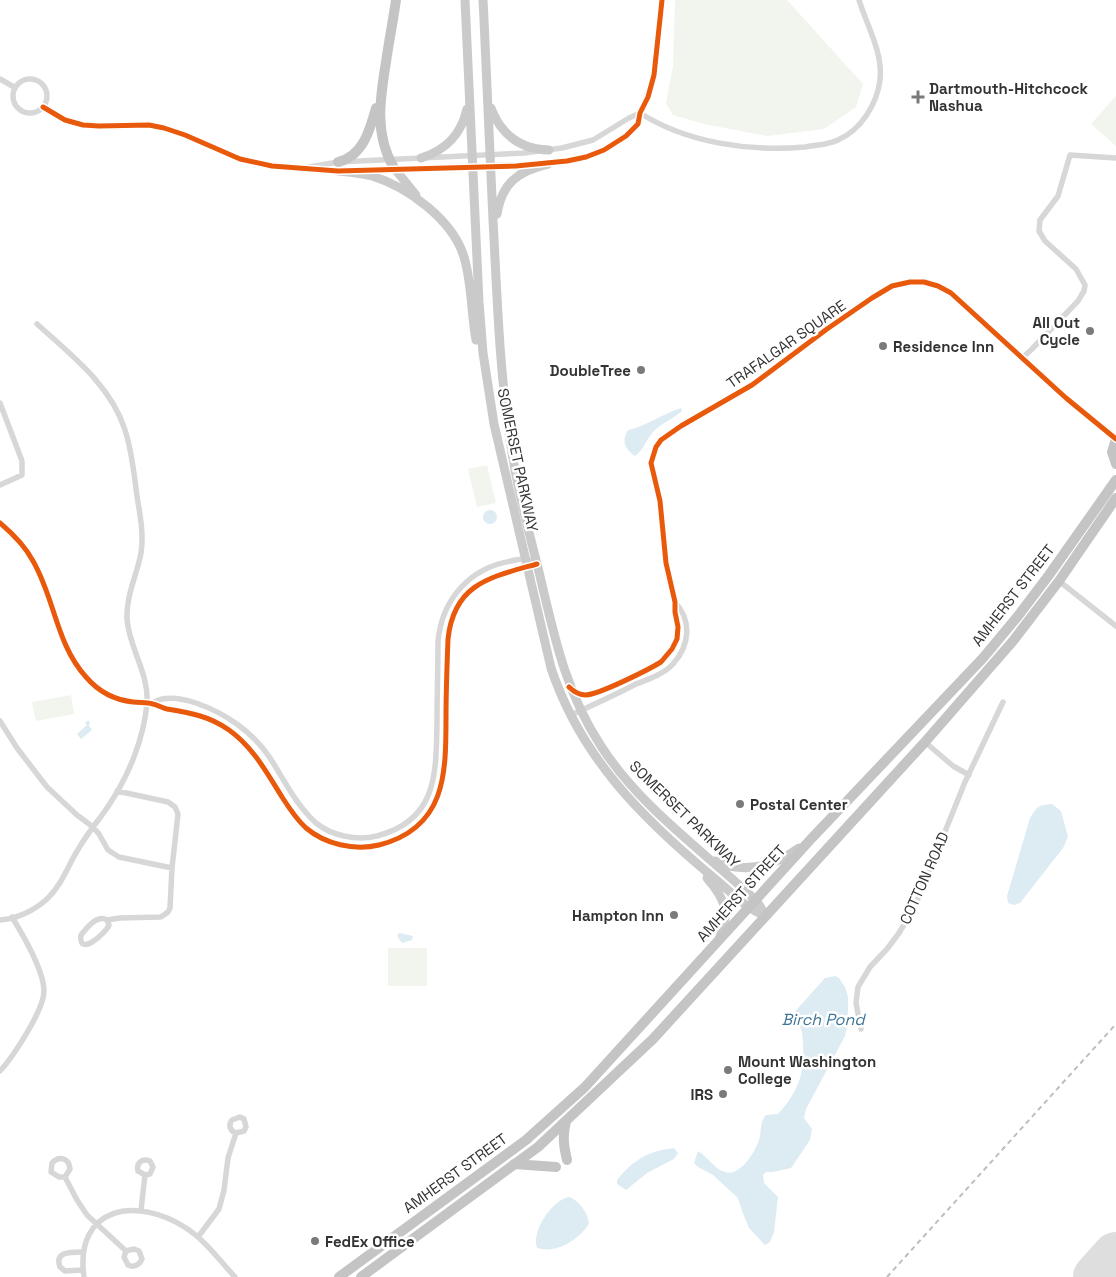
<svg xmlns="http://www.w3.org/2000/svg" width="1116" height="1277" font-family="'Space Grotesk',sans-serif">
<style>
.green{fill:#f1f5ed}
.water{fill:#ddebf3}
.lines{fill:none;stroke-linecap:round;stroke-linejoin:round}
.runway{stroke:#dedede;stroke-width:48}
.street{stroke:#d7d7d7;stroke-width:5.5}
.primary{stroke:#cacaca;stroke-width:9}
.highway{stroke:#c4c4c4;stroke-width:10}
.rail{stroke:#bebebe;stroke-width:2;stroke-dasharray:5 4;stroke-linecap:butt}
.cycleway-casing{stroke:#fff;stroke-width:8}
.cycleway{stroke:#e8590c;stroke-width:5}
.poi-dot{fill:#7a7a7a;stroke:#fff;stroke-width:2}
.labels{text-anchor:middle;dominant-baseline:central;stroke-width:5;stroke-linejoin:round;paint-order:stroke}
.poi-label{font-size:15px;font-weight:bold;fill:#333;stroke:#fff;text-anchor:start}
.street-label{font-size:15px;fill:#333;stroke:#fff}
.water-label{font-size:16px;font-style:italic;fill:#3f7597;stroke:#fff}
</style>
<rect width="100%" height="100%" fill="#fff"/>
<!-- green -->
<path class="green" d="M 675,0 L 787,0 L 863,84 L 856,107 L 824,129 L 767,136 L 704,124 L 673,115 L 666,103 L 673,66 Z
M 1116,96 L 1116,146 L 1091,124 Z
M 487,465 L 496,503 L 477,507 L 468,469 Z
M 71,695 L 74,714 L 36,721 L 32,702 Z
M 388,948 L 427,948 L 427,986 L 388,986 Z"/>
<!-- water -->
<path class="water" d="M 681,408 L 682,411 C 674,418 663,423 655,430 C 647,437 644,450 635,456 C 625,449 621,441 628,430 C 647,426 662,414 681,408 Z
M483 517a7 7 0 1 1 14 0a7 7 0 1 1-14 0Z
M 87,721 L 90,721 L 89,726 L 92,730 L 81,739 L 77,734 L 87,725 L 85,723 Z
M 1052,804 L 1061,811 L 1068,837 L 1063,848 L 1020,903 L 1014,905 L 1008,903 L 1007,896 L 1030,818 C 1037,806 1039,805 1052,804 Z
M 399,933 L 413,936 L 412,940 L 402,943 L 397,936 Z
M 835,976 L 839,978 L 845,987 L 848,997 L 848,1022 L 845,1036 L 806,1109 L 804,1118 L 812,1129 L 810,1140 L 791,1168 L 773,1172 L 766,1172 L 763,1175 L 764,1183 L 778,1197 L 774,1232 L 770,1242 L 765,1245 L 749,1228 L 742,1211 L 738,1198 L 713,1175 L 698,1167 L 694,1163 L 698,1151 C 707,1156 714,1169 725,1172 C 740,1177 755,1152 759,1140 C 762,1131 759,1123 766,1115 L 778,1114 C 802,1087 806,1068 802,1032 L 800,1027 L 794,1024 L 790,1017 L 825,978 Z
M 674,1148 L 678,1153 L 674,1159 L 647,1173 L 626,1190 L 617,1184 L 617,1180 C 633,1160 648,1151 674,1148 Z
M 570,1197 C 580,1202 588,1213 589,1224 C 578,1240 557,1254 537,1248 C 531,1232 552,1199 570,1197 Z"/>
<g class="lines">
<!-- runway -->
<path class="runway" d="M 1097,1277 L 1116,1256"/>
<!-- street -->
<path class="street" d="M13 96a17 17 0 1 1 34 0a17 17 0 1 1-34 0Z
M 0,79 L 14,87
M 43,107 L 65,120 L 83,125 L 99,126 L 149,125 L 164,128 L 185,135 L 234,157 L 260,164 L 340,171
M 640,113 C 687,143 750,152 805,147 C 816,145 828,145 838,140 C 861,130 877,104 880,80 C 883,52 867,26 859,0
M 546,164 L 580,159 L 598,152 L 621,140 L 636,126 L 654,75 L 662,0
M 309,167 L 338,162 L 524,153 L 562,148 L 593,140 L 629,118 L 640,113
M 356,170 L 537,164
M 1022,358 L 1031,350 L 1078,301 L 1084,291 L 1085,285 L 1076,269 L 1045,241 L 1039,231 L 1040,220 L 1058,196 L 1070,155 L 1116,158
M 0,403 L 22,461 L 22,475 L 0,485
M 0,523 C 13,534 25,546 33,561 C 55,599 56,644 86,677 C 98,691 115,700 133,702 C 140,703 146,702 153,704 C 158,705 162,708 167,709 C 191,713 209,716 229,730 C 253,747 267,773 282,797 C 289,808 296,819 306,828 C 325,844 354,851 379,845 C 446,828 446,774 446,717 C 446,691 447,665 448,639 C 454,583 491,577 537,564
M 1059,581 L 1116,626
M 572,690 L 581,694 L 593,694 L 654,666 L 668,656 L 677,639 L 678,627 L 675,612 L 675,602 L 667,574 L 660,501 L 651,463 L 656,447 L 661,440 L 681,426 L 752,385 L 827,329 L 872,298 L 892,286 L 910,282 L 924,282 L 938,286 L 951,293 L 1066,398 L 1116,439
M 152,703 C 165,695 181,698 196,703 C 225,713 253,732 270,758 C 285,781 296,805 316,823 C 332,836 357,841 377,836 C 438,820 436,773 437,721 C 437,694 438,668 438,641 C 442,600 469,568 511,561 C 520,559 529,557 537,564
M 571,715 C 593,705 615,695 636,684 C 649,679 664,674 673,664 C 690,645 692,621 675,602
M 0,721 L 17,748 L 47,787 L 77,815 L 93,827 L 99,834 L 108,850 L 119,857 L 172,868
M 925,742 L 953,766 L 969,775
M 0,920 C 17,919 35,910 47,899 C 62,885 68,865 79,848 C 88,832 100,819 109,805 C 129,775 144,738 147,703 C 149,673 129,648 127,619 C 126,595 137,575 141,553 C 144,534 140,515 137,496 C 134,474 132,451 125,430 C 111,385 70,354 37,324
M 107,920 L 109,925 C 106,933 78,958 81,935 C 87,928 97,914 107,920 L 120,918 L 161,917 L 168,912 L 170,908 L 172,868 L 178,814 L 175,807 L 168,802 L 117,791
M 861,1029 L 856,1003 L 858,987 L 870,967 L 887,949 L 899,933 L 915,906 L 965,782 L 1003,702
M 0,1071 C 13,1057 44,1010 44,991 C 44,971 23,935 12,917
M 65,1177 L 59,1177 L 51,1172 L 52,1163 C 59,1155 69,1158 70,1169 L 65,1177 L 77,1200 L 87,1215 L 126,1251 L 124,1257 L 128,1265 C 134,1268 139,1265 142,1259 L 139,1251 L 134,1249 L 126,1251
M 141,1210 L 145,1175 L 138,1171 C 136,1163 142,1158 150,1161 L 153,1167 L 150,1174 L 145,1175
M 198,1237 L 219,1209 L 224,1190 L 228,1158 L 236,1133 L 244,1131 L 246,1127 L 244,1119 L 240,1117 L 232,1120 C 228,1125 230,1131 236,1133
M 83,1270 L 65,1271 L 60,1267 C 54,1251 72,1252 83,1252
M 84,1277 C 74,1206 137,1196 186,1228 C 205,1240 220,1261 235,1277"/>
<!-- primary -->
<path class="primary" d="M 465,0 L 479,302 L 483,353 L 494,424 L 551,668 C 581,758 643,819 714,878 C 730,891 746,909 766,916
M 483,0 C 487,73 490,146 493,220 C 497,293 499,366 510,439 C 516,484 528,528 539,572 C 554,635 565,691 601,746 C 638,804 699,848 749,894 L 758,903 L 766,916
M 491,108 C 501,135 521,149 549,150
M 421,158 C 446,150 461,135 467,109
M 394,168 L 416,195
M 338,171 C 350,172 361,173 372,176 C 408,187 453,220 464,257 C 472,283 471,313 476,340
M 497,214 C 502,183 518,171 548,164
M 715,861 C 745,874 773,867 799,848
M 707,878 C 725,899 731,912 719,939"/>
<!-- highway -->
<path class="highway" d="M 338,162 C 363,156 370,130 376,108
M 394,168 C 374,134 380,99 386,62 C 389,41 393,21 396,0
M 1116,439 L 1112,452 L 1116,464
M 566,1122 C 562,1136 564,1147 567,1160
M 514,1164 L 556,1167
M 339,1277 L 526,1140 L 585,1087 L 811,839 L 983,658 L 1018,616 L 1049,575 L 1116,480
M 361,1277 L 538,1147 L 653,1039 L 925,742 L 1013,641 L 1059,581 L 1116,498"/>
<!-- rail -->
<path class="rail" d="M 887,1277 L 1116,1024"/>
<!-- cycleway casing -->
<g class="cycleway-casing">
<path id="cycleway" d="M 43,107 L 65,120 L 83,125 L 99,126 L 149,125 L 164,128 L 185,135 L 240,159 L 272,166 L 338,171 L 516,166 L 567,161 L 586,157 L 604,150 L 626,136 L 638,124 L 640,113 L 648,97 L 654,75 L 662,0
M 0,523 C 13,534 25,546 33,561 C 55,599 56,644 86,677 C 98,691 115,700 133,702 C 140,703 146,702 153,704 C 158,705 162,708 167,709 C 191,713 209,716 229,730 C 253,747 267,773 282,797 C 289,808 296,819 306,828 C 325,844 354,851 379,845 C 446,828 446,774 446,717 C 446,691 447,665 448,639 C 454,583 491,577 537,564
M 569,687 C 574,692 579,695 586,695 C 600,694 648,670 661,662 L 672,649 L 677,639 L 678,627 L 675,612 L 675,602 L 666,563 L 660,501 L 651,463 L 656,447 L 661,440 L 681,426 L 752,385 L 827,329 L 872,298 L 892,286 L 910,282 L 924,282 L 938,286 L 951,293 L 1066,398 L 1116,439"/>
</g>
<!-- cycleway -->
<use href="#cycleway" class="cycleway"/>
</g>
<!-- markers -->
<g class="poi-dot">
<path d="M915.5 89.5h5v5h5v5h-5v5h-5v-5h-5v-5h5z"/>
<circle cx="1090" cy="331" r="5"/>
<circle cx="883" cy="346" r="5"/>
<circle cx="641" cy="370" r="5"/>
<circle cx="740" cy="804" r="5"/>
<circle cx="674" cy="915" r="5"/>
<circle cx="728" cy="1070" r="5"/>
<circle cx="723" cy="1094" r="5"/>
<circle cx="315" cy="1241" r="5"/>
</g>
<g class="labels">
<!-- poi labels -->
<g class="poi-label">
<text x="929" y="88">Dartmouth-Hitchcock<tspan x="929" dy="17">Nashua</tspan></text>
<text x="1080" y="322" text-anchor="end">All Out<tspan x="1080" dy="17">Cycle</tspan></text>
<text x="893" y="346">Residence Inn</text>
<text x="631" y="370" text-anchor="end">DoubleTree</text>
<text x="750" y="804">Postal Center</text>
<text x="664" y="915" text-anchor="end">Hampton Inn</text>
<text x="738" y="1061">Mount Washington<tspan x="738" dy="17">College</tspan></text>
<text x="713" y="1094" text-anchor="end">IRS</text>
<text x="325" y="1241">FedEx Office</text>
</g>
<!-- street labels -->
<g class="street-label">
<text transform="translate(786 344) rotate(-35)">TRAFALGAR SQUARE</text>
<text transform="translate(518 460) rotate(78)">SOMERSET PARKWAY</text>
<text transform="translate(1013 595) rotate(-52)">AMHERST STREET</text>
<text transform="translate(685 814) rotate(44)">SOMERSET PARKWAY</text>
<text transform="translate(924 878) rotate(-66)">COTTON ROAD</text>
<text transform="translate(741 893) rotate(-48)">AMHERST STREET</text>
<text transform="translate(455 1173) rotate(-36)">AMHERST STREET</text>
</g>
<!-- water labels -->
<g class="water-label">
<text x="823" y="1019">Birch Pond</text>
</g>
</g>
</svg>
